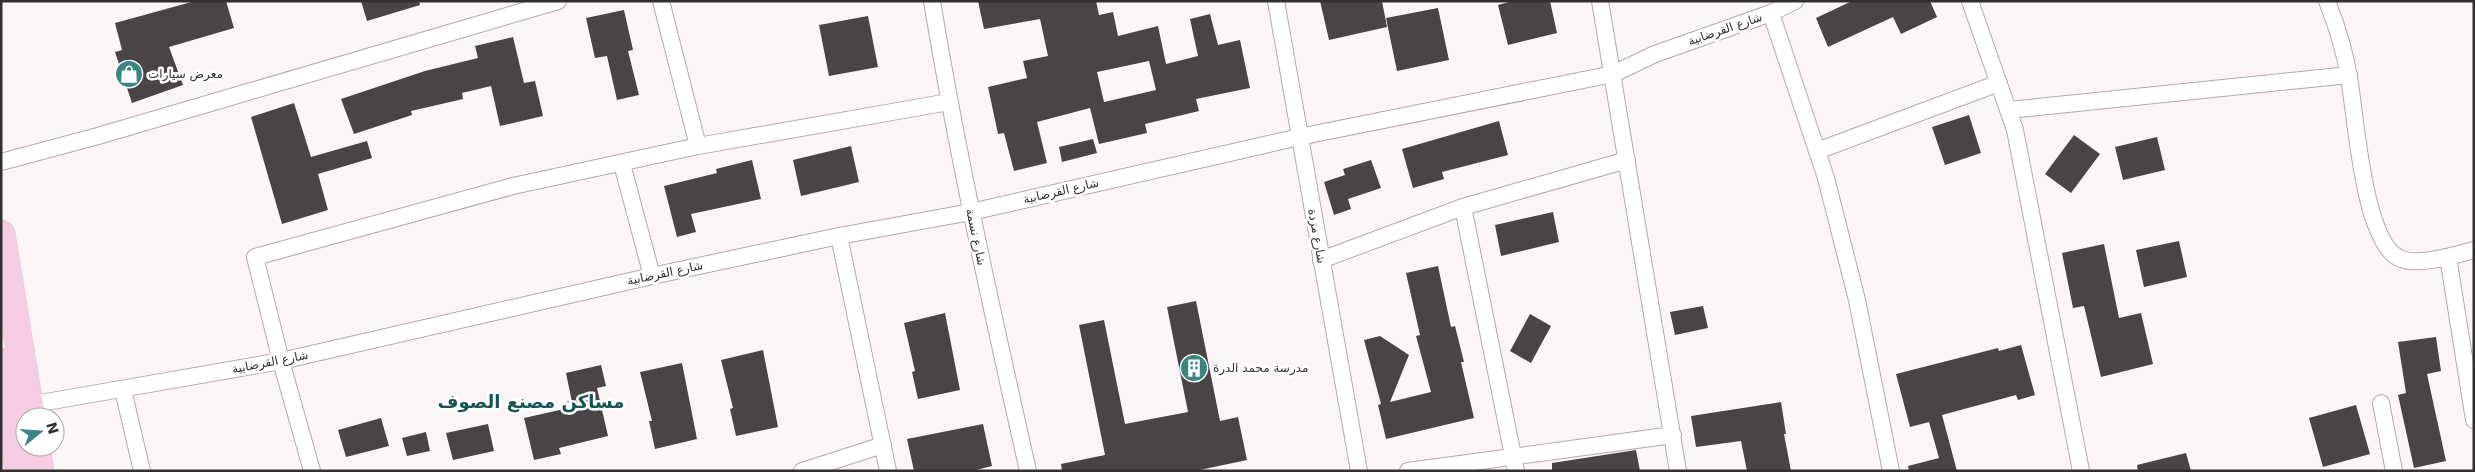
<svg xmlns="http://www.w3.org/2000/svg" width="2475" height="472" font-family="'DejaVu Sans',Vazirmatn,sans-serif">
<style>
.building{fill:#494446;fill-rule:evenodd}
.lines{fill:none;stroke-linecap:round;stroke-linejoin:round}
.minor-casing{stroke:#b0aaad;stroke-width:18}
.trunk-casing{stroke:#d2d1d2;stroke-width:29}
.minor{stroke:#fff;stroke-width:16}
.trunk{stroke:#f6cce2;stroke-width:28}
.labels{text-anchor:middle;dominant-baseline:central;stroke-width:5;stroke-linejoin:round;paint-order:stroke}
.street-label{font-size:12px;fill:#322f31;stroke:#fff}
.poi-label{font-size:12px;fill:#322f31;stroke:#fff;text-anchor:start}
.district-label{font-size:18px;font-weight:bold;fill:#175454;stroke:#fff}
</style>
<rect width="100%" height="100%" fill="#fbf5f8"/>
<!-- building -->
<path class="building" d="M 195,1 L 226,1 L 234,28 L 169,47 L 183,85 L 132,103 L 115,52 L 122,50 L 115,23 Z
M 361,1 L 419,1 L 420,5 L 367,21 Z
M 978,1 L 1096,1 L 1099,15 L 1113,12 L 1118,36 L 1158,26 L 1166,64 L 1198,56 L 1190,19 L 1210,14 L 1218,45 L 1240,40 L 1250,88 L 1196,99 L 1199,111 L 1145,124 L 1147,133 L 1099,144 L 1090,108 L 1037,122 L 1047,163 L 1014,171 L 1004,133 L 998,134 L 988,87 L 1027,78 L 1023,61 L 1048,56 L 1040,19 L 984,29 ZM 1149,61 L 1156,90 L 1104,102 L 1097,72 Z
M 1320,1 L 1382,1 L 1387,27 L 1329,40 Z
M 1513,1 L 1550,1 L 1557,33 L 1508,45 L 1498,5 Z
M 1852,1 L 1930,1 L 1937,17 L 1901,34 L 1893,17 L 1828,47 L 1816,18 Z
M 1438,8 L 1449,60 L 1397,71 L 1386,18 Z
M 624,10 L 633,50 L 628,51 L 639,95 L 617,100 L 607,56 L 595,58 L 586,18 Z
M 868,16 L 878,67 L 829,76 L 819,25 Z
M 513,37 L 524,83 L 535,81 L 543,116 L 500,126 L 491,86 L 462,93 L 463,99 L 411,111 L 412,115 L 354,134 L 341,99 L 425,71 L 478,58 L 475,46 Z
M 294,103 L 311,157 L 367,141 L 372,158 L 318,174 L 328,210 L 282,224 L 251,117 Z
M 1969,115 L 1981,153 L 1945,165 L 1932,127 Z
M 1499,121 L 1508,155 L 1442,172 L 1444,179 L 1413,188 L 1402,149 Z
M 2074,135 L 2100,154 L 2071,193 L 2045,174 Z
M 2157,137 L 2165,170 L 2123,180 L 2115,147 Z
M 1093,139 L 1097,153 L 1062,162 L 1059,147 Z
M 851,146 L 859,182 L 801,196 L 793,160 Z
M 752,160 L 761,199 L 691,214 L 696,232 L 677,237 L 664,186 L 717,173 L 716,169 Z
M 1371,160 L 1381,188 L 1348,199 L 1351,209 L 1334,215 L 1324,182 L 1345,175 L 1343,169 Z
M 1553,212 L 1559,242 L 1501,256 L 1495,225 Z
M 2179,241 L 2187,277 L 2144,287 L 2136,250 Z
M 2104,244 L 2119,318 L 2141,313 L 2153,364 L 2101,377 L 2084,306 L 2073,308 L 2062,253 Z
M 1438,266 L 1451,327 L 1455,326 L 1464,362 L 1461,362 L 1474,418 L 1386,439 L 1378,405 L 1381,404 L 1364,340 L 1380,336 L 1409,355 L 1390,402 L 1431,392 L 1416,336 L 1420,335 L 1406,273 Z
M 1196,301 L 1220,421 L 1238,417 L 1247,460 L 1195,471 L 1062,471 L 1061,464 L 1105,455 L 1079,325 L 1104,320 L 1125,424 L 1188,412 L 1167,307 Z
M 1703,306 L 1708,328 L 1675,335 L 1670,312 Z
M 945,313 L 960,390 L 918,399 L 912,372 L 915,371 L 904,323 Z
M 1530,314 L 1551,326 L 1531,363 L 1510,351 Z
M 2436,337 L 2441,371 L 2427,374 L 2446,461 L 2414,468 L 2398,395 L 2406,393 L 2398,342 Z
M 2021,345 L 2035,395 L 2018,400 L 2016,395 L 1942,415 L 1957,471 L 1909,471 L 1908,466 L 1939,458 L 1929,422 L 1910,427 L 1896,374 L 1998,348 L 1999,351 Z
M 763,350 L 778,427 L 736,436 L 730,409 L 733,408 L 721,360 Z
M 682,363 L 697,439 L 655,449 L 649,421 L 652,421 L 640,372 Z
M 601,365 L 606,386 L 597,388 L 608,436 L 559,448 L 561,454 L 534,460 L 524,418 L 573,407 L 566,373 Z
M 1781,402 L 1786,434 L 1784,434 L 1791,471 L 1747,471 L 1741,441 L 1696,447 L 1691,416 Z
M 2356,405 L 2370,454 L 2323,467 L 2309,418 Z
M 381,418 L 389,446 L 346,457 L 338,430 Z
M 488,424 L 494,451 L 453,460 L 446,433 Z
M 983,424 L 992,466 L 972,471 L 914,471 L 907,439 Z
M 426,432 L 430,451 L 407,456 L 402,438 Z
M 1636,450 L 1640,471 L 1552,471 L 1552,463 Z
M 2186,453 L 2191,471 L 2138,471 L 2137,465 Z"/>
<g class="lines">
<!-- minor casing -->
<g class="minor-casing">
<path id="minor" d="M 661,1 L 698,146
M 932,1 C 958,159 993,315 1028,471
M 1276,1 L 1359,471
M 1600,1 L 1678,471
M 1970,1 L 2015,130 L 2081,471
M 2327,1 C 2337,26 2345,52 2349,78 C 2356,116 2363,241 2399,258 C 2417,267 2455,255 2474,250
M 1771,13 L 1826,178 L 1857,300 L 1891,471
M 2009,110 L 2349,75
M 1817,151 L 1999,83
M 1,162 L 98,136 L 558,1
M 622,164 L 652,276
M 1463,207 L 1627,160
M 839,236 L 888,471
M 2448,257 L 2474,420
M 1321,260 L 1463,207 L 1516,471
M 123,390 L 142,471
M 2381,403 L 2394,471
M 29,405 L 281,361 L 652,276 L 839,236 L 971,212 L 1299,137 L 1613,74 L 1655,54 L 1771,13 L 1795,1
M 312,471 L 281,361 L 255,257 L 513,186 L 698,146 L 949,102
M 802,471 L 883,445
M 1408,471 L 1673,435"/>
</g>
<!-- trunk casing -->
<g class="trunk-casing">
<path id="trunk" d="M 1,234 L 31,417
M 1,362 L 19,471
M 36,447 L 40,471"/>
</g>
<!-- minor -->
<use href="#minor" class="minor"/>
<!-- trunk -->
<use href="#trunk" class="trunk"/>
</g>
<!-- icons -->
<defs>
<g id="shop-disc" transform="scale(1.4375)"><circle r="9.5" fill="#3b8484" stroke="#fff"/><path d="M-5-2.5h2.3a2.7 3.5 0 0 1 5.4 0H5L5.5 6h-11ZM-1.5-2.5h3a1.5 2.3 0 0 0-3 0Z" fill="#fff"/></g>
<g id="building-disc" transform="scale(1.4375)"><circle r="9.5" fill="#3b8484" stroke="#fff"/><path d="M-4-6H4V6H1V3H-1V6H-4ZM-2.5-4.3h1.7v1.8h-1.7ZM.8-4.3h1.7v1.8H.8ZM-2.5-1h1.7V.8h-1.7ZM.8-1h1.7V.8H.8Z" fill="#fff"/></g>
</defs>
<g fill-rule="evenodd">
<use href="#shop-disc" x="129" y="74"/>
<use href="#building-disc" x="1194" y="368"/>
</g>
<g class="labels">
<!-- street labels -->
<g class="street-label">
<text transform="translate(1725 29) rotate(-19)">شارع القرضابية</text>
<text transform="translate(1061 191) rotate(-13)">شارع القرضابية</text>
<text transform="translate(1317 236) rotate(80)">شارع مزدة</text>
<text transform="translate(976 237) rotate(78)">شارع نسمة</text>
<text transform="translate(665 273) rotate(-12)">شارع القرضابية</text>
<text transform="translate(270 362) rotate(-11)">شارع القرضابية</text>
</g>
<!-- poi labels -->
<g class="poi-label">
<text x="148" y="74">معرض سيارات</text>
<text x="1213" y="368">مدرسة محمد الدرة</text>
</g>
<!-- district labels -->
<g class="district-label">
<text x="531" y="401">مساكن مصنع الصوف</text>
</g>
</g>
<!-- border -->
<rect width="2475" height="472" fill="none" stroke="#322f31" stroke-width="5"/>
<!-- north arrow -->
<g transform="translate(40 432) rotate(73)"><circle r="24" fill="#ffffff" stroke="#adacad"/>
<path d="M0-4L9 19L0 12L-9 19Z" fill="#3b8484"/>
<text y="-8" font-size="14" font-weight="bold" text-anchor="middle" fill="#322f31">N</text>
</g>
</svg>
